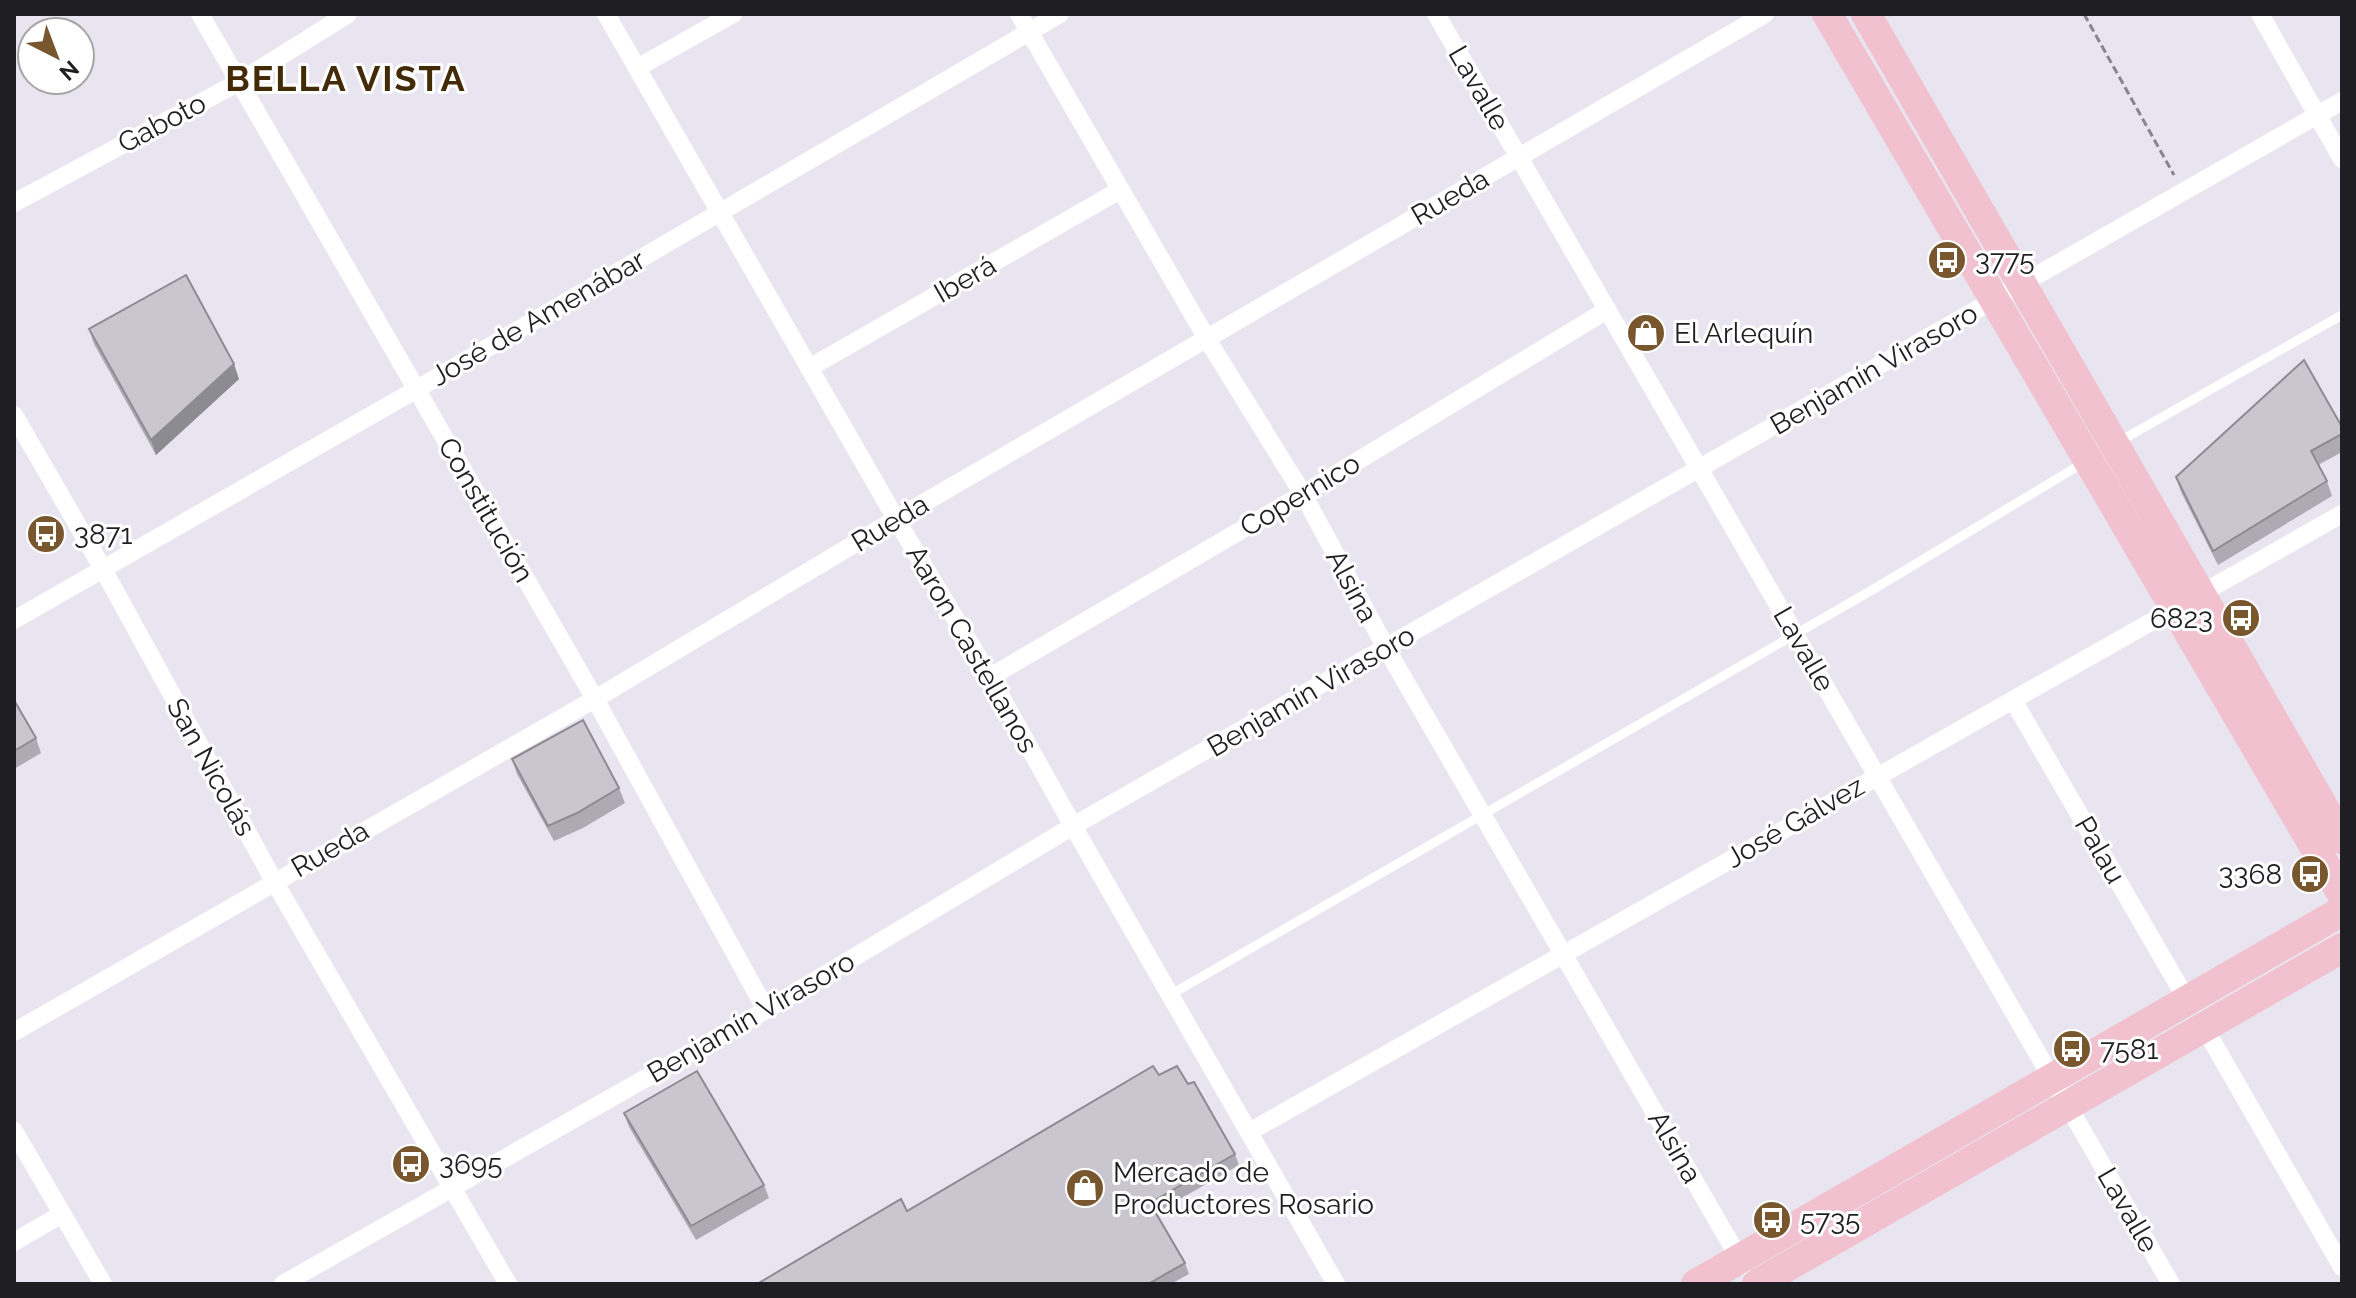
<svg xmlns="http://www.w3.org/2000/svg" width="2356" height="1298" font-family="Raleway,sans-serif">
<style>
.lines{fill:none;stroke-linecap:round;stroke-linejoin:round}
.path{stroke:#88858d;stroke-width:3;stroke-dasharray:8 4;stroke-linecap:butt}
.lane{stroke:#fff;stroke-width:9}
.street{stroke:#fff;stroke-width:18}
.primary{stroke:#f1c1cf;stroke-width:30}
.wall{fill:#adaab3}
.shaded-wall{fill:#8d8b92}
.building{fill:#c9c6d0;stroke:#8d8b92;stroke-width:2}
.labels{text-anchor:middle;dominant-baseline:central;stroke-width:6;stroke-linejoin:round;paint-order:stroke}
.street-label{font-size:28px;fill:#1f1e22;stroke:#fff}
.poi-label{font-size:28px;fill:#1f1e22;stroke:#fff;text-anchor:start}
.district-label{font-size:36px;font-weight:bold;letter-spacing:2px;fill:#442b08;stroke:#fff}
</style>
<rect width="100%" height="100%" fill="#e9e5f0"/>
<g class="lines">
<!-- path -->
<path class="path" d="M 2084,14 L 2174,175"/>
<!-- lane -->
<path class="lane" d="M 2120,441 L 2342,315
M 1170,995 L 1879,586 L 2083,463"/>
<!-- street -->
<path class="street" d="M 200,14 L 595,699 L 766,1010
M 606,14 L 896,519 L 990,677 L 1073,826 L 1336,1284
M 1019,14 L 1207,339 L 1303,494 L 1386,648 L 1743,1265
M 1436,14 L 2171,1284
M 2260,14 L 2342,159
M 637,68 L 733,14
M 14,203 L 239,82 L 348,14
M 809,368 L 1120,190
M 14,415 L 103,569 L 274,881 L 508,1284
M 14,620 L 417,389 L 1060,14
M 990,677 L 1303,494 L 1607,310
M 2013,700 L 2187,1000
M 2204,1027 L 2342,1267
M 14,1032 L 595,699 L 896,519 L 1765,14
M 14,1131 L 103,1284
M 1249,1132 L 2342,514
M 14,1242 L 62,1214
M 283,1284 L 766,1010 L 1073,826 L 2342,101"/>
<!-- primary -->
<path class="primary" d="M 1827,14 L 2342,894
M 1866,14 L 2342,839
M 1696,1284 L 2342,911
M 1757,1284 L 2342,948"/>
</g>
<!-- wall -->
<path class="wall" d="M 89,329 L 239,379 L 156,455 L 94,344 Z
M 2342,427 L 2342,452 L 2318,465 L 2327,481 L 2332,496 L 2218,565 L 2181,492 L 2176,477 Z
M 14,700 L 36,738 L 41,753 L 14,769 Z
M 512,759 L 619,788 L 625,803 L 583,828 L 554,841 L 517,774 Z
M 1159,1075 L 1188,1084 L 1235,1154 L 1239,1165 L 1156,1213 L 1185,1263 L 1189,1274 L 1171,1284 L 757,1284 L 907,1211 Z
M 624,1113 L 764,1185 L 769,1198 L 696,1240 L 629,1127 Z"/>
<!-- shaded-wall -->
<path class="shaded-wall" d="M 234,364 L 239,379 L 156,455 L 151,440 Z"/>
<!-- building -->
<path class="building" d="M 186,275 L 234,364 L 151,440 L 89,329 Z
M 2304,360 L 2342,427 L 2342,434 L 2311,451 L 2327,481 L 2213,551 L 2176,477 Z
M 14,700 L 36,738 L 14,751 Z
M 583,720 L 619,788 L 577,813 L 548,826 L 512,759 Z
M 1153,1066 L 1159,1075 L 1177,1066 L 1188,1084 L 1194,1082 L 1235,1154 L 1150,1203 L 1185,1263 L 1148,1284 L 757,1284 L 901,1199 L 907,1211 Z
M 697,1071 L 764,1185 L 691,1226 L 624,1113 Z"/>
<!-- icons -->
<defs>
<g id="bus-disc" transform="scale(2)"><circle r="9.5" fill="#79572e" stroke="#fff"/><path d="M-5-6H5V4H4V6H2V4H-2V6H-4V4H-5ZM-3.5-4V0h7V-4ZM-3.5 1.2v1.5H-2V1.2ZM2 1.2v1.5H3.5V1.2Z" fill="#fff"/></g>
<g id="shop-disc" transform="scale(2)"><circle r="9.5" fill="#79572e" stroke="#fff"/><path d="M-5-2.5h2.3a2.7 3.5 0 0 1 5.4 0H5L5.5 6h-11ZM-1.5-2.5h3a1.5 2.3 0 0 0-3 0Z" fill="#fff"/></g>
</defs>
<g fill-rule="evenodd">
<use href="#bus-disc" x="1947" y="260"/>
<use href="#shop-disc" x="1646" y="333"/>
<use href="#bus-disc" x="46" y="534"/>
<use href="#bus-disc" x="2241" y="618"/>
<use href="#bus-disc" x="2310" y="874"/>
<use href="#bus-disc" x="2072" y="1049"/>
<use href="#bus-disc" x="411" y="1164"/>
<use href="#shop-disc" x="1085" y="1188"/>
<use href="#bus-disc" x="1772" y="1220"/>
</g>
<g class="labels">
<!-- street labels -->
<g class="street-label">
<text transform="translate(1479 88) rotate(60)">Lavalle</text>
<text transform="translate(162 123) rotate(-28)">Gaboto</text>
<text transform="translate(1450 197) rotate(-30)">Rueda</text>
<text transform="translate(965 279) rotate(-30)">Iberá</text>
<text transform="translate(538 318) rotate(-30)">José de Amenábar</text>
<text transform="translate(1874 369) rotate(-30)">Benjamín Virasoro</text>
<text transform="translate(1300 495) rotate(-31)">Copernico</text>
<text transform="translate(486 510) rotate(60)">Constitución</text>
<text transform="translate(890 523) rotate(-31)">Rueda</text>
<text transform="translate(1352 586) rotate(62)">Alsina</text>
<text transform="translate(972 649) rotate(60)">Aaron Castellanos</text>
<text transform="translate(1804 649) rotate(60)">Lavalle</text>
<text transform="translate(1311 691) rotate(-30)">Benjamín Virasoro</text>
<text transform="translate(211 767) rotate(61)">San Nicolás</text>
<text transform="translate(1795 822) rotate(-30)">José Gálvez</text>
<text transform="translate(330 849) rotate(-30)">Rueda</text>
<text transform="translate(2100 850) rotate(60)">Palau</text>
<text transform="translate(751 1017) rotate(-30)">Benjamín Virasoro</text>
<text transform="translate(1675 1147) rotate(60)">Alsina</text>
<text transform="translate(2128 1210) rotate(60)">Lavalle</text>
</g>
<!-- poi labels -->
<g class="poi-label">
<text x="1975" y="260">3775</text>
<text x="1674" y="333">El Arlequín</text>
<text x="74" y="534">3871</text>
<text x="2213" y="618" text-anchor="end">6823</text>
<text x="2282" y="874" text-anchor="end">3368</text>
<text x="2100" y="1049">7581</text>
<text x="439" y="1164">3695</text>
<text x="1113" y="1172">Mercado de<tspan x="1113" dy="32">Productores Rosario</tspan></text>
<text x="1800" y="1220">5735</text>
</g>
<!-- district labels -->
<g class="district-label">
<text x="346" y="78">BELLA VISTA</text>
</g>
</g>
<!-- border -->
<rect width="2356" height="1298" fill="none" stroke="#1f1e22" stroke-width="32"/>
<!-- north arrow -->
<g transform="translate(56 56) rotate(138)"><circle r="38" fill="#ffffff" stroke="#a5a5a7" stroke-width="2"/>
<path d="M0-6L14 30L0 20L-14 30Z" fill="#79572e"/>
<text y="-12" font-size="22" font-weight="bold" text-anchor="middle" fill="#1f1e22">N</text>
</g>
</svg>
